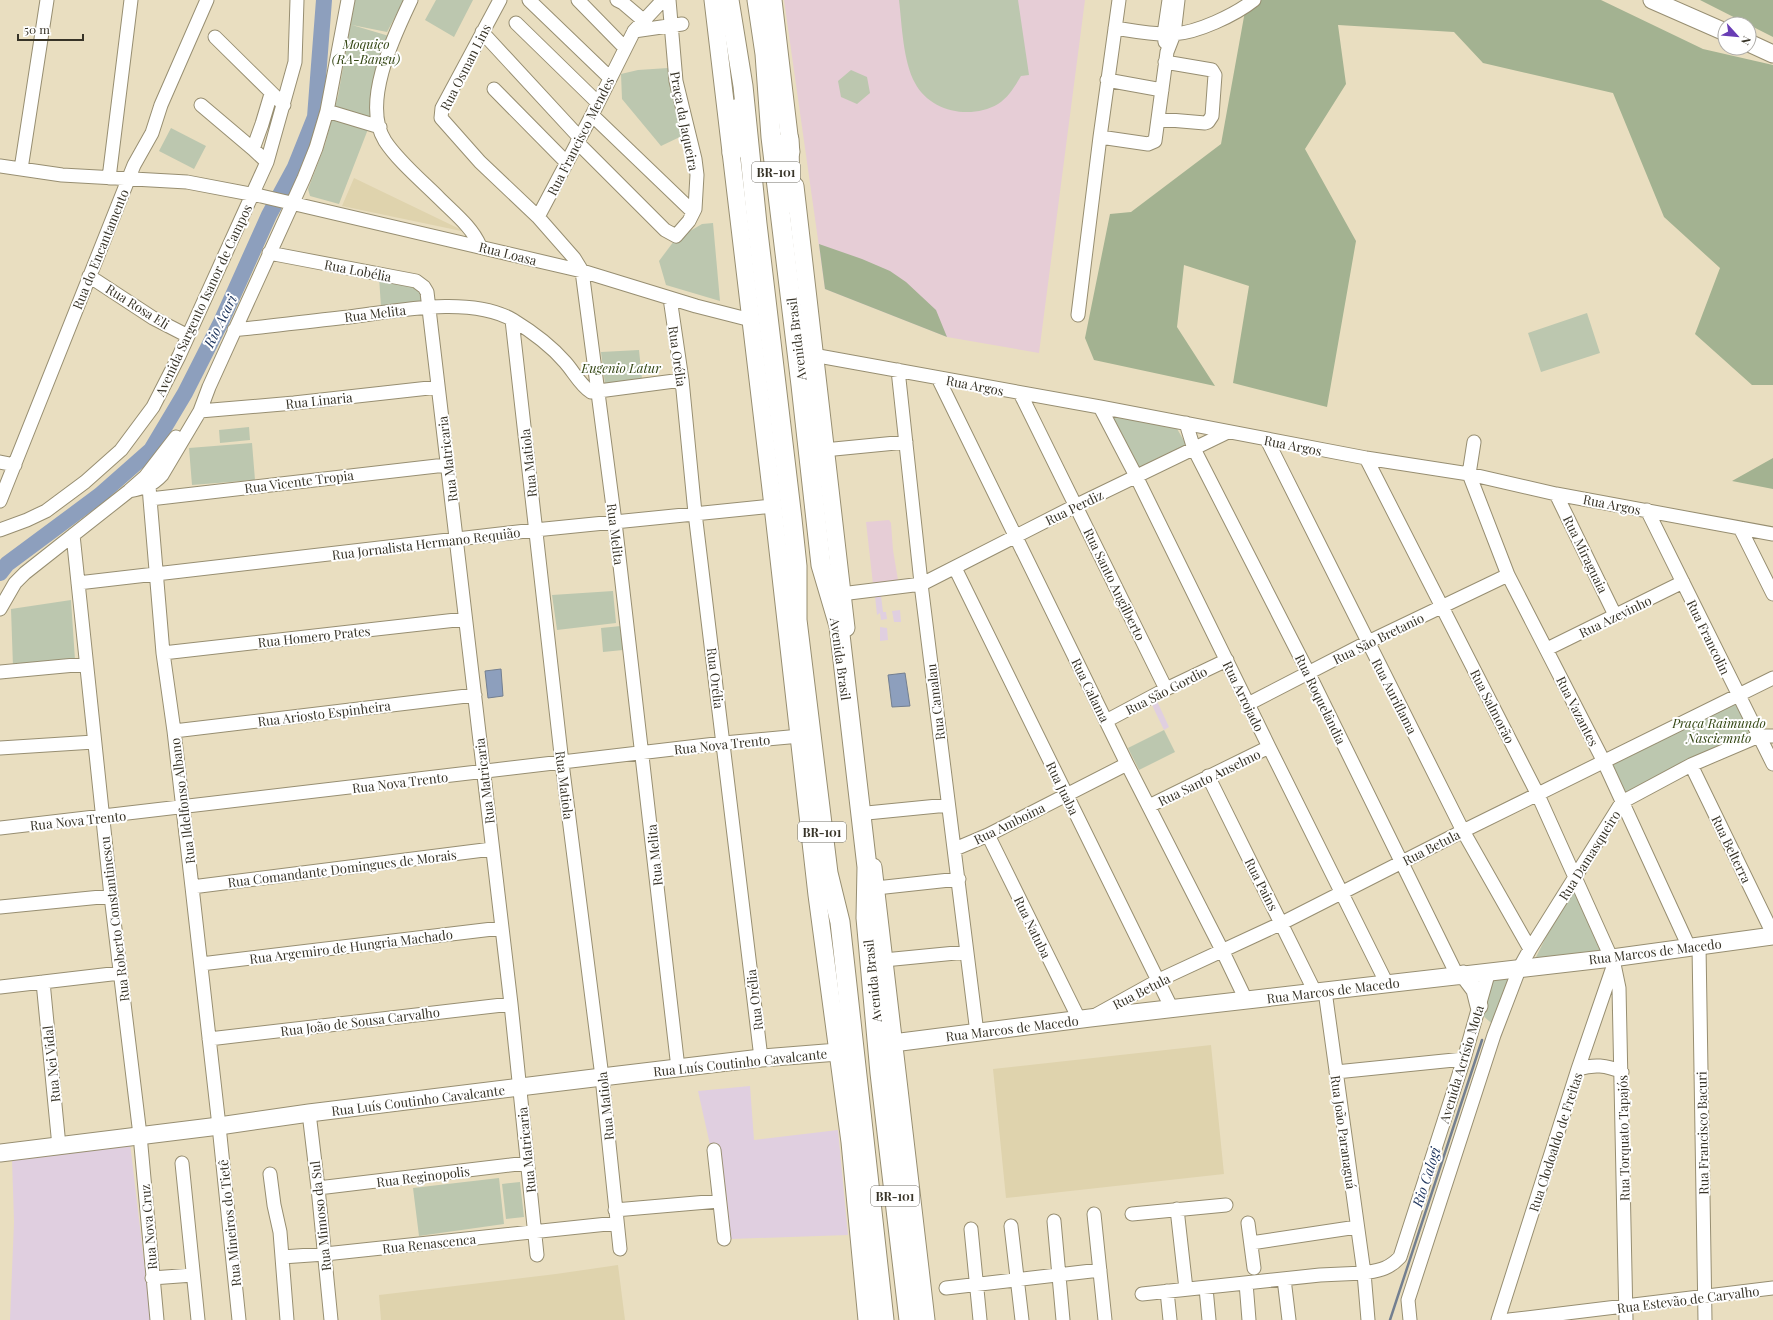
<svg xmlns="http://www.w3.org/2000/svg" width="1773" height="1320" font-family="'Playfair Display',serif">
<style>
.built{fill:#dfd3ad}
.industrial{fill:#e0cfe0}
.education{fill:#e6cdd6}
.green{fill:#bcc7af}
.forest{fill:#a3b291}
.water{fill:#8d9fbd;stroke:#737f90}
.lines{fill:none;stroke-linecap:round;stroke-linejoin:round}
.stream{stroke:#737f90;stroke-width:2.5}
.river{stroke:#8d9fbd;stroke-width:16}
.minor-casing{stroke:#978e71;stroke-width:15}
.major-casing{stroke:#978e71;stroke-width:19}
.highway-casing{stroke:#978e71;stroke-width:21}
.minor{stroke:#fff;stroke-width:13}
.major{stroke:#fff;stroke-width:17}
.highway{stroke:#fff;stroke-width:19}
.labels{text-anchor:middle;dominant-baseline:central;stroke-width:4;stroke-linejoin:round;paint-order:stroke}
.shield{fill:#fff;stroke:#737068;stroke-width:1}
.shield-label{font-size:12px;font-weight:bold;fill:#373327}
.park-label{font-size:13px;font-style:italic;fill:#334613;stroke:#fff}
.street-label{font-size:13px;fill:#373327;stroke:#fff}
.water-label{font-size:14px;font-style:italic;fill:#1d345d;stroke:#fff}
</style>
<rect width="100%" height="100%" fill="#e9dec0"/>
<!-- built -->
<path class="built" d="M 354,178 L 466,232 L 342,206 Z
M 1211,1045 L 1224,1174 L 1006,1198 L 993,1069 Z
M 618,1265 L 625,1320 L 381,1320 L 379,1295 L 556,1274 Z"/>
<!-- industrial -->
<path class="industrial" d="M 875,596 L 881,596 L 883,612 L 886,612 L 887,619 L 881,620 L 880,613 L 877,615 Z
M 900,610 L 901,622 L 894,622 L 892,611 Z
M 880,627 L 887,628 L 888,640 L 880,641 Z
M 1157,701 L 1169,727 L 1164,730 L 1151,703 Z
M 750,1086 L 754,1140 L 838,1130 L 848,1235 L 731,1239 L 698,1091 Z
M 130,1143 L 151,1320 L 10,1320 L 14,1222 L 12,1159 Z"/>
<!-- education -->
<path class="education" d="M 784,0 L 1085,0 L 1039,353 L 947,337 L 825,289 Z
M 889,520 L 891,523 L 893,550 L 899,586 L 873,584 L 866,522 Z"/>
<!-- green -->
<path class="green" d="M 355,0 L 404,0 L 387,32 L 352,25 L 389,36 L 370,124 L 339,204 L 310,196 L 308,189 L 325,145 L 338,96 Z
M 436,0 L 473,0 L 454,37 L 425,20 Z
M 899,0 L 1018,0 L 1029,75 L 1021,76 C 1015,86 1009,97 998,104 C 971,120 930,112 915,83 C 903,61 902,25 899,0 Z
M 668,68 L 684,135 L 661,146 L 622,99 L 621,74 L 638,70 Z
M 851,70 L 867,77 L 870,93 L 857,104 L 841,97 L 838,81 Z
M 171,128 L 206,146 L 194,169 L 159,151 Z
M 713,223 L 720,301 L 666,285 L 659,261 L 683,229 L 690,231 L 702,224 Z
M 379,277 L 421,286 L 422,303 L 381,307 Z
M 1587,313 L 1600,353 L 1541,372 L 1528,333 Z
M 639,350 L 642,379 L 605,384 L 601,352 Z
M 1102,410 L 1176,427 L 1187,446 L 1138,471 Z
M 249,427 L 250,440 L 220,443 L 219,430 Z
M 252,443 L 255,480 L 192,485 L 189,448 Z
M 613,591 L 616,623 L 557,630 L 552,595 Z
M 71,600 L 75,660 L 13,667 L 11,609 Z
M 621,626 L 623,650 L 603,652 L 601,628 Z
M 1735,703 L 1752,733 L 1624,796 L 1608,765 Z
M 1164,730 L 1175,752 L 1139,770 L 1128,748 Z
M 1575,879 L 1611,957 L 1532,965 Z
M 1495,973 L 1512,977 L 1496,1027 L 1482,1015 Z
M 499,1178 L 504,1224 L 419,1236 L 413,1188 Z
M 520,1182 L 524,1217 L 506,1219 L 502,1184 Z"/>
<!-- forest -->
<path class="forest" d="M 1247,0 L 1601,0 L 1703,49 L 1773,65 L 1773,385 L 1752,385 L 1695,334 L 1720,268 L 1664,217 L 1613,93 L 1483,63 L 1454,32 L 1338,25 L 1346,84 L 1305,149 L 1356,241 L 1327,407 L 1233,383 L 1249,286 L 1184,265 L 1177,327 L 1215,386 L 1094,360 L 1085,338 L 1110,214 L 1131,212 L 1221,144 Z
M 1700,0 L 1773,0 L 1773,37 Z
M 819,244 L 862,259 L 890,271 L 906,282 L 936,310 L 947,337 L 825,289 Z
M 1773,458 L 1773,489 L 1732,481 Z"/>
<!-- water -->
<path class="water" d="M 501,669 L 503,696 L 488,698 L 485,671 Z
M 905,673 L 910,706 L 892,707 L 888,675 Z"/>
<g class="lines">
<!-- stream -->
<path class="stream" d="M 1390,1320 L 1482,1040"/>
<!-- river -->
<path class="river" d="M 0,573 L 7,564 L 100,495 L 151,450 L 185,393 L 221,322 L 269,215 L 295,167 L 315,117 L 324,0"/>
<!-- minor casing -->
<g class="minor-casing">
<path id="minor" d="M 411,0 C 394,36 361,103 385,141 C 398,161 422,181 439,198 C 454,213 472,227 480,246
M 500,0 L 442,108 L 441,118 L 480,162 L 538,217
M 529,0 L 610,78
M 578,0 L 625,48
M 617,0 L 623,3 L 643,20
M 663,0 L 634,31 L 592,115 L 538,217 L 574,258 L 582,271 L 615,522 L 678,1068
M 516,23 L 597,102
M 1115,28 C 1134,31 1153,35 1173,34 C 1197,33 1235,15 1254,0
M 634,31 L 682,24
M 482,32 L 579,137
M 215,37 L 284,105
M 1165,42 L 1164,34 L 1169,0
M 1107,80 L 1162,90
M 494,89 L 566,162
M 201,105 L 253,149
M 327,111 L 380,127
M 592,115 L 693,212
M 1158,119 L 1205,123 L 1208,122 L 1212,116 L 1215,75 L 1212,70 L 1165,62
M 1100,137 L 1148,144 L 1155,141 L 1167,52 L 1174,34 L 1178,0
M 577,142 L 665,230 L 676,236 L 689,221 L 695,209 L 697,175 L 695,159 L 676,81 L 669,0
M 267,162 L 253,149 L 262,124 L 271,94
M 0,166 L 62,175 L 187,182 L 261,196 L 582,271 L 696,306 L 751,320
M 21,169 L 47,0
M 109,178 L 131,0
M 269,253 L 416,281 L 424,287 L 427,292 L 511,1004 L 537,1255
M 89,276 L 153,318 L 188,336
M 670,298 L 682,380 L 695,513 L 761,1058
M 1078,315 L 1100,137 L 1119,0
M 512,320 L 562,763 L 602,1077 L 620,1249
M 234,330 C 272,326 310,321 349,317 C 396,311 470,295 513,320 C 531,331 552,347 565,362 C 574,372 580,385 591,392 L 682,380
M 813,355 L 1100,407 L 1366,458 L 1469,474 L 1556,494 L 1773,534
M 898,370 L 922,592 L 977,1033
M 938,378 L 1127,764 L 1223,952 L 1246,1000
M 1020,393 L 1166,689
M 1100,407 L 1136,476 L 1269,747 L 1387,984
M 200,411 L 294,403 L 438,387
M 1186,423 L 1194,449 L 1308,672 L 1457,975
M 1267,440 L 1463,831 L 1530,949
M 1474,442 L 1469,474 L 1508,575 L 1604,762 L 1689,947
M 824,450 L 906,442
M 1366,458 L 1538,795 L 1614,964 L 1619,988 L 1626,1320
M 0,462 L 15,465
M 145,477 L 149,486 L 150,499 L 163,653 L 174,731 L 192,887 L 219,1126 L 239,1320
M 129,491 C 143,488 152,486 162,475 L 200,411 L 209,387 L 304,178 L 316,148 L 327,111 L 348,0
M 1556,494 L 1615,615
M 150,499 L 437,466 L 447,466
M 0,501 L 134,165 L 152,133 L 161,105 L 207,0
M 1647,510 L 1773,764
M 1740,528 L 1773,594
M 0,530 L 27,520 L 46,511 L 85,482 L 121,450 L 153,407 L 179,356 L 267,162 L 295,62 L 297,0
M 73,535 L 111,896 L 140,1135 L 157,1320
M 955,568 L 1172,1009
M 78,583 L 535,530 L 773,506
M 841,594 L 922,584 L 1077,505 L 1228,432
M 0,609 L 15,583 L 25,573 L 129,491 L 145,477 L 176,437
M 1547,649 L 1683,582
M 163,653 L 465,619
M 0,672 L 86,664
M 1248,704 L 1368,642 L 1508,575
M 1106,721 L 1166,689 L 1227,660
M 174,731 L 475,695
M 0,748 L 94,742
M 1691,765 L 1773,934
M 1208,776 L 1315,992
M 1149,806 L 1269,747
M 867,813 L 948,805
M 0,828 L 724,743 L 800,736
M 988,835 L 1079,1019
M 955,849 L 988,835 L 1127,764
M 192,887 L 492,849
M 876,888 L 959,879
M 0,907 L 111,896
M 1699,946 L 1705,1320
M 884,960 L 966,952
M 201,964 L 501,928
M 43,982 L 59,1146
M 0,987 L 120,973
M 1094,1016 L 1159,980 L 1282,923 L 1463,831 L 1773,678
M 209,1039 L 511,1004
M 1578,1069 C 1594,1064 1606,1065 1622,1072
M 1336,1072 L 1464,1059
M 309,1113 L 318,1188 L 331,1320
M 714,1150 L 724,1239
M 182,1163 L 198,1320
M 270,1174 L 274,1205 L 280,1232 L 287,1320
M 318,1188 L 527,1163
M 1177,1209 L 1186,1289
M 615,1210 L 719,1201
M 1094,1214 L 1105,1320
M 1132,1214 L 1226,1205
M 1054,1221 L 1063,1320
M 1248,1223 L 1254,1268
M 1011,1226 L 1022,1320
M 971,1229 L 980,1320
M 1251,1243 L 1357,1227
M 282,1257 L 325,1254 L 617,1223
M 152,1278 L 193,1275
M 1284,1279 L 1289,1320
M 1246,1283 L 1249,1320
M 946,1288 L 1100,1270
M 1206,1288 L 1209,1320
M 1167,1291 L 1170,1320
M 1142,1294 L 1320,1275 L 1364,1273 L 1325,991
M 1368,1320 L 1364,1273 C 1380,1270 1389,1269 1400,1257 L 1464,1059 L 1489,971
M 1410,1320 L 1408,1300 L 1494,1035 L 1520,967 L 1530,949 L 1622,802 L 1691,765 L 1759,736 L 1773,736
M 1498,1320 L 1578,1069 L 1614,964
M 1509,1320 L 1773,1288"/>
</g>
<!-- major casing -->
<g class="major-casing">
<path id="major" d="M 713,0 L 773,506 L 817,895 L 850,1142 L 867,1320
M 773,0 L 791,152
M 1652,0 L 1725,32
M 1749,43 L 1773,54
M 795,186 L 846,628
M 873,867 L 926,1320
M 1463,974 L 1475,990 L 1479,1006
M 893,1043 L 1090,1018 L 1612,958 L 1773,936
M 0,1153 L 219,1126 L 309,1113 L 602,1077 L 761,1058 L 838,1052"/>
</g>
<!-- highway casing -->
<g class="highway-casing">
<path id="highway" d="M 729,0 L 743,86 L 757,224 L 792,519 L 797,566 L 797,620 L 828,873 L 840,922 L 884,1320
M 757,0 L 765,54 L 771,137 L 801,385 L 821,565 L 839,626 L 867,867 L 866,918 L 880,1073 L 909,1320
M 789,139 L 790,203
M 732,153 L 736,129 L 735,109"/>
</g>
<!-- minor -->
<use href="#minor" class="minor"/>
<!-- major -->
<use href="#major" class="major"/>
<!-- highway -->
<use href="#highway" class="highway"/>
</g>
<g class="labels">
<!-- shield labels -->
<g class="shield">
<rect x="752" y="162" width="48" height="20" rx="3"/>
<rect x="798" y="822" width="48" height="20" rx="3"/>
<rect x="871" y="1186" width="48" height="20" rx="3"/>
</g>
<g class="shield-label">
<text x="776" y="172">BR-101</text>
<text x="822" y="832">BR-101</text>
<text x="895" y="1196">BR-101</text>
</g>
<!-- park labels -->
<g class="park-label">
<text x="366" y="43">Moquiço<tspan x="366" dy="15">(RA-Bangu)</tspan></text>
<text x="621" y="367">Eugenio Latur</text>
<text x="1719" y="722">Praça Raimundo<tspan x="1719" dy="15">Nasciemnto</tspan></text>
</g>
<!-- street labels -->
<g class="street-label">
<text transform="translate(465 67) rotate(-63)">Rua Osman Lins</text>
<text transform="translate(685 121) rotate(79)">Praça da Jaqueira</text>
<text transform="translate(580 136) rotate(-63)">Rua Francisco Mendes</text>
<text transform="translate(100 249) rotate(-68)">Rua do Encantamento</text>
<text transform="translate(508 253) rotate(14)">Rua Loasa</text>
<text transform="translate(358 270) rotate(11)">Rua Lobélia</text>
<text transform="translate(203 300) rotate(-65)">Avenida Sargento Isanor de Campos</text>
<text transform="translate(138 306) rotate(32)">Rua Rosa Eli</text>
<text transform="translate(375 313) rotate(-7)">Rua Melita</text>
<text transform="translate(796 339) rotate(-97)">Avenida Brasil</text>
<text transform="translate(678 356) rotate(82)">Rua Orélia</text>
<text transform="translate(975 385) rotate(11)">Rua Argos</text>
<text transform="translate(319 400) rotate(-6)">Rua Linaria</text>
<text transform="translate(1293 445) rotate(11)">Rua Argos</text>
<text transform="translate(447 459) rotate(-97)">Rua Matricaria</text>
<text transform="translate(528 463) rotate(-96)">Rua Matiola</text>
<text transform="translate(299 481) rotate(-7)">Rua Vicente Tropia</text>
<text transform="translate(1612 504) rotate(11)">Rua Argos</text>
<text transform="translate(1074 507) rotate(-26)">Rua Perdiz</text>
<text transform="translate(616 534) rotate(83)">Rua Melita</text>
<text transform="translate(426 543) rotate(-7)">Rua Jornalista Hermano Requião</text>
<text transform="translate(1586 554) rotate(64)">Rua Miraguaia</text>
<text transform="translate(1115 584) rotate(64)">Rua Santo Angilberto</text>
<text transform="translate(1615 616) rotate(-26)">Rua Azevinho</text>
<text transform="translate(314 636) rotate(-6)">Rua Homero Prates</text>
<text transform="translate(1709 637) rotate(64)">Rua Francolin</text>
<text transform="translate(1378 638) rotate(-26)">Rua São Bretanio</text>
<text transform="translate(841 659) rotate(82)">Avenida Brasil</text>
<text transform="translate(716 678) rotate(83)">Rua Orélia</text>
<text transform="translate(1091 690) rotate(64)">Rua Calama</text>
<text transform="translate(1166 690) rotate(-27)">Rua São Gordio</text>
<text transform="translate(1244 696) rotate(64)">Rua Arrojado</text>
<text transform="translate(1395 696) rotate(63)">Rua Auriflama</text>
<text transform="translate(1321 699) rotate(64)">Rua Roquelândia</text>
<text transform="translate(935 702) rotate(-97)">Rua Camalau</text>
<text transform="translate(1493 706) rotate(63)">Rua Salmorão</text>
<text transform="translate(1578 711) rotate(63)">Rua Vazantes</text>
<text transform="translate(324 713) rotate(-7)">Rua Ariosto Espinheira</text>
<text transform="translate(722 744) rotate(-6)">Rua Nova Trento</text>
<text transform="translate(1209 777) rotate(-26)">Rua Santo Anselmo</text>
<text transform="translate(484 781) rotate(-97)">Rua Matricaria</text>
<text transform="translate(400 782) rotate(-7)">Rua Nova Trento</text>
<text transform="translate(565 785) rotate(83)">Rua Matiola</text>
<text transform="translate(1063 788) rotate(64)">Rua Juaba</text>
<text transform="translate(182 801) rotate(-97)">Rua Ildelfonso Albano</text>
<text transform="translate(78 820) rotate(-6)">Rua Nova Trento</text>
<text transform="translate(1009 823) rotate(-26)">Rua Amboina</text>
<text transform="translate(1431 847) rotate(-27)">Rua Betula</text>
<text transform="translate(1732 849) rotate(64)">Rua Belterra</text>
<text transform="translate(654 855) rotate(-96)">Rua Melita</text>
<text transform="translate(1589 855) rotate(-58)">Rua Damasqueiro</text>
<text transform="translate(342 868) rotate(-7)">Rua Comandante Domingues de Morais</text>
<text transform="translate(1262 884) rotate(63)">Rua Pains</text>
<text transform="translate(114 919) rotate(-97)">Rua Roberto Constantinescu</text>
<text transform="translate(1033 927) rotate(64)">Rua Natuba</text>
<text transform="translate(351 946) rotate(-7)">Rua Argemiro de Hungria Machado</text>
<text transform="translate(1655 951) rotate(-7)">Rua Marcos de Macedo</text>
<text transform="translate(872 981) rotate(-96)">Avenida Brasil</text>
<text transform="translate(1333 990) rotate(-7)">Rua Marcos de Macedo</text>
<text transform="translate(1141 991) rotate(-27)">Rua Betula</text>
<text transform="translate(754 1000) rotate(-97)">Rua Orélia</text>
<text transform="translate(360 1021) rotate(-7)">Rua João de Sousa Carvalho</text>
<text transform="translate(1012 1028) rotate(-7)">Rua Marcos de Macedo</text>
<text transform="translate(740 1062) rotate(-6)">Rua Luís Coutinho Cavalcante</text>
<text transform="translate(51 1064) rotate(-96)">Rua Nei Vidal</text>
<text transform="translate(1461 1064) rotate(-73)">Avenida Acrísio Mota</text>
<text transform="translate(418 1100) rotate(-7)">Rua Luís Coutinho Cavalcante</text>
<text transform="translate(605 1106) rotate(-96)">Rua Matiola</text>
<text transform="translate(1344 1132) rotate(82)">Rua João Paranaguá</text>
<text transform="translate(1702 1133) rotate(-91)">Rua Francisco Bacuri</text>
<text transform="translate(1623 1138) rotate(-91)">Rua Torquato Tapajós</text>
<text transform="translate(1555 1142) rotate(-72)">Rua Clodoaldo de Freitas</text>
<text transform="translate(526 1150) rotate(-96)">Rua Matricaria</text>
<text transform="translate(423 1176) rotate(-7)">Rua Reginopolis</text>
<text transform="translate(320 1216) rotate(-96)">Rua Mimoso da Sul</text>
<text transform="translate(229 1223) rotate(-96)">Rua Mineiros do Tietê</text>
<text transform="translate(148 1227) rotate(-95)">Rua Nova Cruz</text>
<text transform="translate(429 1243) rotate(-6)">Rua Renascenca</text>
<text transform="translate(1688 1299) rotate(-7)">Rua Estevão de Carvalho</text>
</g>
<!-- water labels -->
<g class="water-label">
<text transform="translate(220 321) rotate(-64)">Rio Acari</text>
<text transform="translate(1426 1177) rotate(-72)">Rio Calogi</text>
</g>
</g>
<!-- north arrow -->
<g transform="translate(1737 36) rotate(117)"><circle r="19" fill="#ffffff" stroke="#afada9"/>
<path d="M0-3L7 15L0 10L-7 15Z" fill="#693db5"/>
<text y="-6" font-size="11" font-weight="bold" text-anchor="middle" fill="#373327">N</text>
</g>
<!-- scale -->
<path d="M18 34v6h65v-6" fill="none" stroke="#373327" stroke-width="2"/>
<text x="24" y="34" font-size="12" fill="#373327" stroke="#ffffff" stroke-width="3" paint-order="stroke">50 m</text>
</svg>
